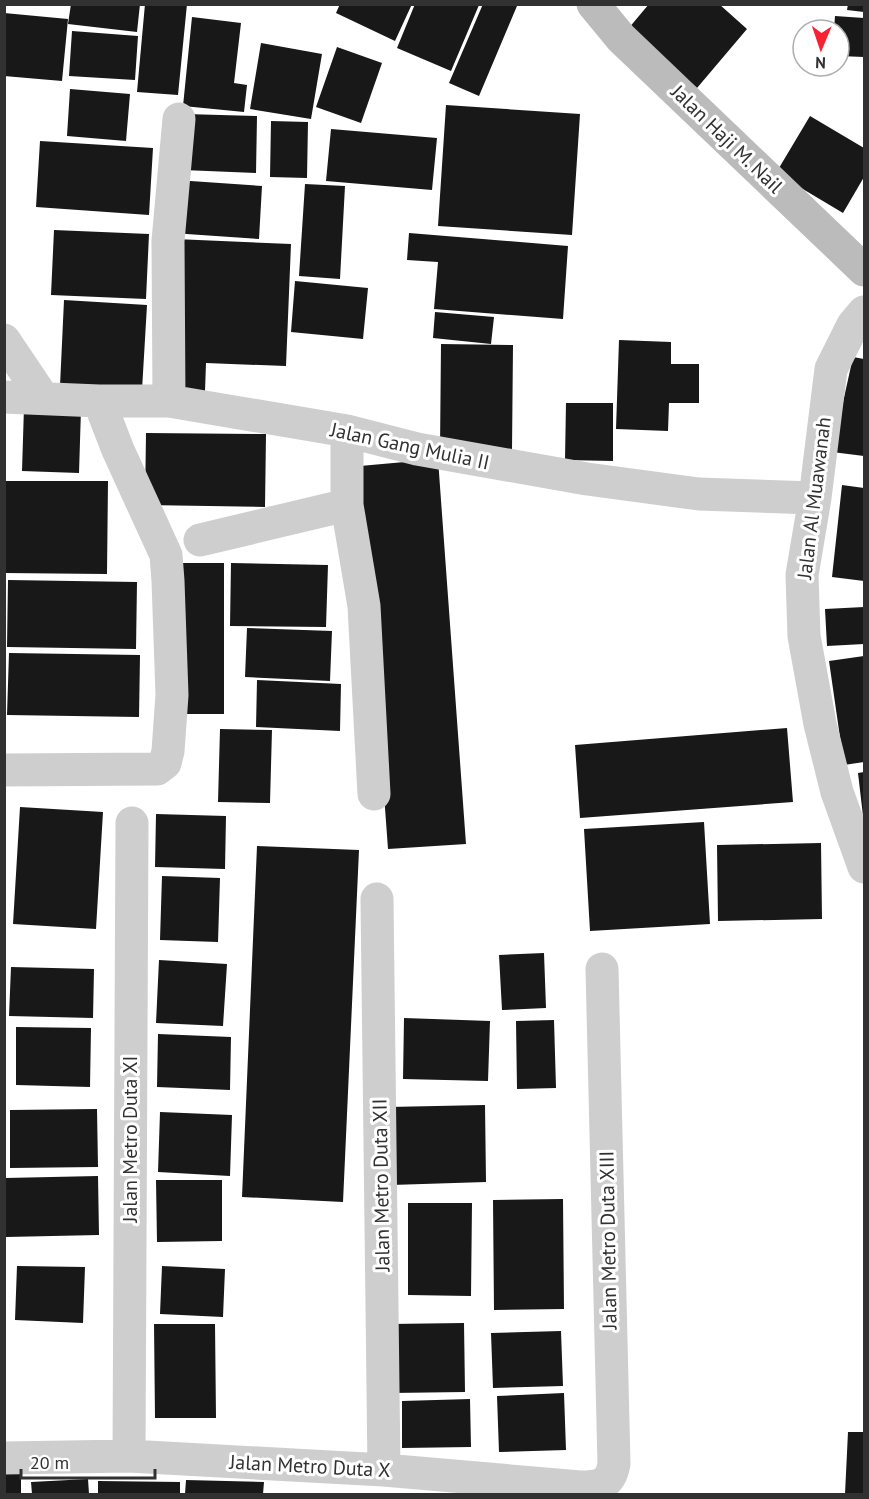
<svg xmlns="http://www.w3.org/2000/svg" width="869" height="1499" font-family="'PT Sans',sans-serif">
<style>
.building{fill:#181818}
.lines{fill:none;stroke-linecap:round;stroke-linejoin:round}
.street{stroke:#cecece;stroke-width:33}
.secondary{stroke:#bbb;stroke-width:33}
.labels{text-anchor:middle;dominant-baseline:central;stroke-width:6;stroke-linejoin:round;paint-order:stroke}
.street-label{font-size:20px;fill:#313131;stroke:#fff}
</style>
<rect width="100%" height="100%" fill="#fff"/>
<!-- building -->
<path class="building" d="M 71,4 L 140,4 L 137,32 L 68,24 Z
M 145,4 L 187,4 L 178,95 L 137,92 Z
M 340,4 L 412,4 L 395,41 L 336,13 Z
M 415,4 L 479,5 L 451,71 L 397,48 Z
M 483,4 L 517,6 L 479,96 L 449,83 Z
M 649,4 L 719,4 L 747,29 L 697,88 L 628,29 Z
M 848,4 L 864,4 L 864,12 L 847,10 Z
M 4,13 L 68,19 L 62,81 L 4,76 Z
M 835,16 L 864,18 L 864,57 L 839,56 L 839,30 L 834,30 Z
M 192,17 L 241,23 L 234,83 L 247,85 L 244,112 L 183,106 Z
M 72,31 L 138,36 L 135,80 L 69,76 Z
M 261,43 L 322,54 L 311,119 L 250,109 Z
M 337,47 L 382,63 L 361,123 L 316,107 Z
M 70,89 L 130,94 L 126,141 L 67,136 Z
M 446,105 L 580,114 L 572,235 L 438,226 Z
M 185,114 L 257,116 L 256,173 L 183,170 Z
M 810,116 L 864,148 L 864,177 L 843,213 L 776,173 Z
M 271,121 L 308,122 L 307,178 L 270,177 Z
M 331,129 L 437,138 L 432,190 L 326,181 Z
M 40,141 L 153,148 L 149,215 L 36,207 Z
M 176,180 L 262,186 L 259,239 L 172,233 Z
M 305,184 L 345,186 L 340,279 L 299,276 Z
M 54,230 L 149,234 L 146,299 L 51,295 Z
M 409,233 L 568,246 L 563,319 L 434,309 L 438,262 L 407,260 Z
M 175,239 L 291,244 L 286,366 L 206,363 L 205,391 L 169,390 Z
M 295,281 L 368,288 L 363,339 L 291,332 Z
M 64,300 L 147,305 L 142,390 L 60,386 Z
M 435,312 L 494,317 L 491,344 L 433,338 Z
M 619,340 L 671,342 L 671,364 L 699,364 L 699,403 L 669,403 L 668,431 L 616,429 Z
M 441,344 L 513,345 L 512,450 L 440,449 Z
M 853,357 L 864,359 L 864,456 L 832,452 Z
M 566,403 L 613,403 L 613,461 L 565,460 Z
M 24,407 L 81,409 L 79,473 L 22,471 Z
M 146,433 L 266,434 L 265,507 L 145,505 Z
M 438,459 L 466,844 L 388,849 L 360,466 Z
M 4,481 L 108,481 L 107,574 L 4,573 Z
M 842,485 L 864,488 L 864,581 L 832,577 Z
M 171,563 L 224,563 L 224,714 L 172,714 Z
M 231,563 L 328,565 L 326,627 L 230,626 Z
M 8,580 L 137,582 L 136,649 L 7,647 Z
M 864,607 L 864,644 L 827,646 L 825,609 Z
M 247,628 L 332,631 L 330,681 L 245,677 Z
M 9,653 L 140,655 L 139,717 L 7,715 Z
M 864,656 L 864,762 L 844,765 L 829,661 Z
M 257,680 L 341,684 L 340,731 L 256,727 Z
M 787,728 L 793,802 L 580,818 L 575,745 Z
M 220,729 L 272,730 L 270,803 L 218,802 Z
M 864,772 L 864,816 L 863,816 L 858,773 Z
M 20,807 L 103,812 L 96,929 L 13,924 Z
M 156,814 L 226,816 L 225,869 L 155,867 Z
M 704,822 L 710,924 L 590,931 L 584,829 Z
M 821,843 L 822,919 L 718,921 L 717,845 Z
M 257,846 L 359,850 L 343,1202 L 242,1197 Z
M 162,876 L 220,878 L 218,942 L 160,940 Z
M 544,953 L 546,1008 L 502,1010 L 499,955 Z
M 159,960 L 227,964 L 223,1026 L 156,1023 Z
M 11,967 L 94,969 L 93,1018 L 9,1016 Z
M 404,1018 L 490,1021 L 488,1081 L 403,1079 Z
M 554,1020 L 556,1088 L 517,1089 L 516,1021 Z
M 16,1027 L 91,1028 L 90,1087 L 16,1085 Z
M 158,1034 L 231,1037 L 230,1090 L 157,1087 Z
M 485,1105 L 486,1182 L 391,1185 L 388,1107 Z
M 97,1109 L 98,1167 L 10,1168 L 10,1110 Z
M 160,1112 L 232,1115 L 230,1176 L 158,1172 Z
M 98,1176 L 99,1235 L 6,1237 L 5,1178 Z
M 156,1180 L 222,1180 L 222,1241 L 157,1242 Z
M 563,1199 L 564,1309 L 494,1310 L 493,1200 Z
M 408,1203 L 472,1203 L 471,1296 L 408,1295 Z
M 17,1266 L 85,1267 L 83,1323 L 15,1320 Z
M 162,1266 L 225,1269 L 223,1317 L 160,1314 Z
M 464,1323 L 465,1392 L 391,1393 L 390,1324 Z
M 154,1324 L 215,1324 L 216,1418 L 155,1418 Z
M 561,1331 L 563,1386 L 493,1388 L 491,1333 Z
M 564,1393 L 566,1450 L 499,1452 L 497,1396 Z
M 470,1399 L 471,1447 L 402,1448 L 402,1401 Z
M 848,1432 L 864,1432 L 864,1494 L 845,1494 Z
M 4,1464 L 21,1464 L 21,1494 L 4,1494 Z
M 88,1479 L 89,1494 L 32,1494 L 31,1482 Z
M 186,1480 L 264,1482 L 263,1494 L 185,1494 Z
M 98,1481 L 180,1482 L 180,1494 L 98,1494 Z"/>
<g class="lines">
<!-- street -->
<path class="street" d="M 864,312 L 853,325 L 831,369 L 815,498 L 802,575 L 804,636 L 820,724 L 837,792 L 864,867
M 4,340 L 43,398
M 4,397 L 99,401 L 169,401 L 347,431 L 417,449 L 587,479 L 699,494 L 815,498
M 169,401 L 168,241 L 179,119
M 347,431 L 347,505 L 364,606 L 374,794
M 200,540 L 347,505
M 4,770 L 157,769 L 165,763 L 168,751 L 172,695 L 168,581 L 166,555 L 118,450 L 99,401
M 377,899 L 384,1470
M 129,1456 L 132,823
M 4,1458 L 129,1456 L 384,1470 L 580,1487 C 600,1487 610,1485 614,1464 L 602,969"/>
<!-- secondary -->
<path class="secondary" d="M 593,4 L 621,38 L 864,270"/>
</g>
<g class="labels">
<!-- street labels -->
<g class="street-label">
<text transform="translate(727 139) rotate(44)">Jalan Haji M. Nail</text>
<text transform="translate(410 446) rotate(12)">Jalan Gang Mulia II</text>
<text transform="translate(814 498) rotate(-83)">Jalan Al Muawanah</text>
<text transform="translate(130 1139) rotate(-90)">Jalan Metro Duta XI</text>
<text transform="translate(381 1185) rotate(-91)">Jalan Metro Duta XII</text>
<text transform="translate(608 1240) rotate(-91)">Jalan Metro Duta XIII</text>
<text transform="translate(310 1466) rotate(3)">Jalan Metro Duta X</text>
</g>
</g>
<!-- border -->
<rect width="869" height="1499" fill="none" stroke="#313131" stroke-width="12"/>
<!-- north arrow -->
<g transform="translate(821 48) rotate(182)"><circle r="28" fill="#ffffff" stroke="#adadad" stroke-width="1.5"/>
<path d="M0-4.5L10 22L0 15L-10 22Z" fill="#f72332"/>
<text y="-9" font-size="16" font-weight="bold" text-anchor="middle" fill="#313131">N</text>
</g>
<!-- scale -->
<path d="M21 1469v9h134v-9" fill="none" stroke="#313131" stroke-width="3"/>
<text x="30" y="1469" font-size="18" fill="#313131" stroke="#ffffff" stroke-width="4.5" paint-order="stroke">20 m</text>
</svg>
